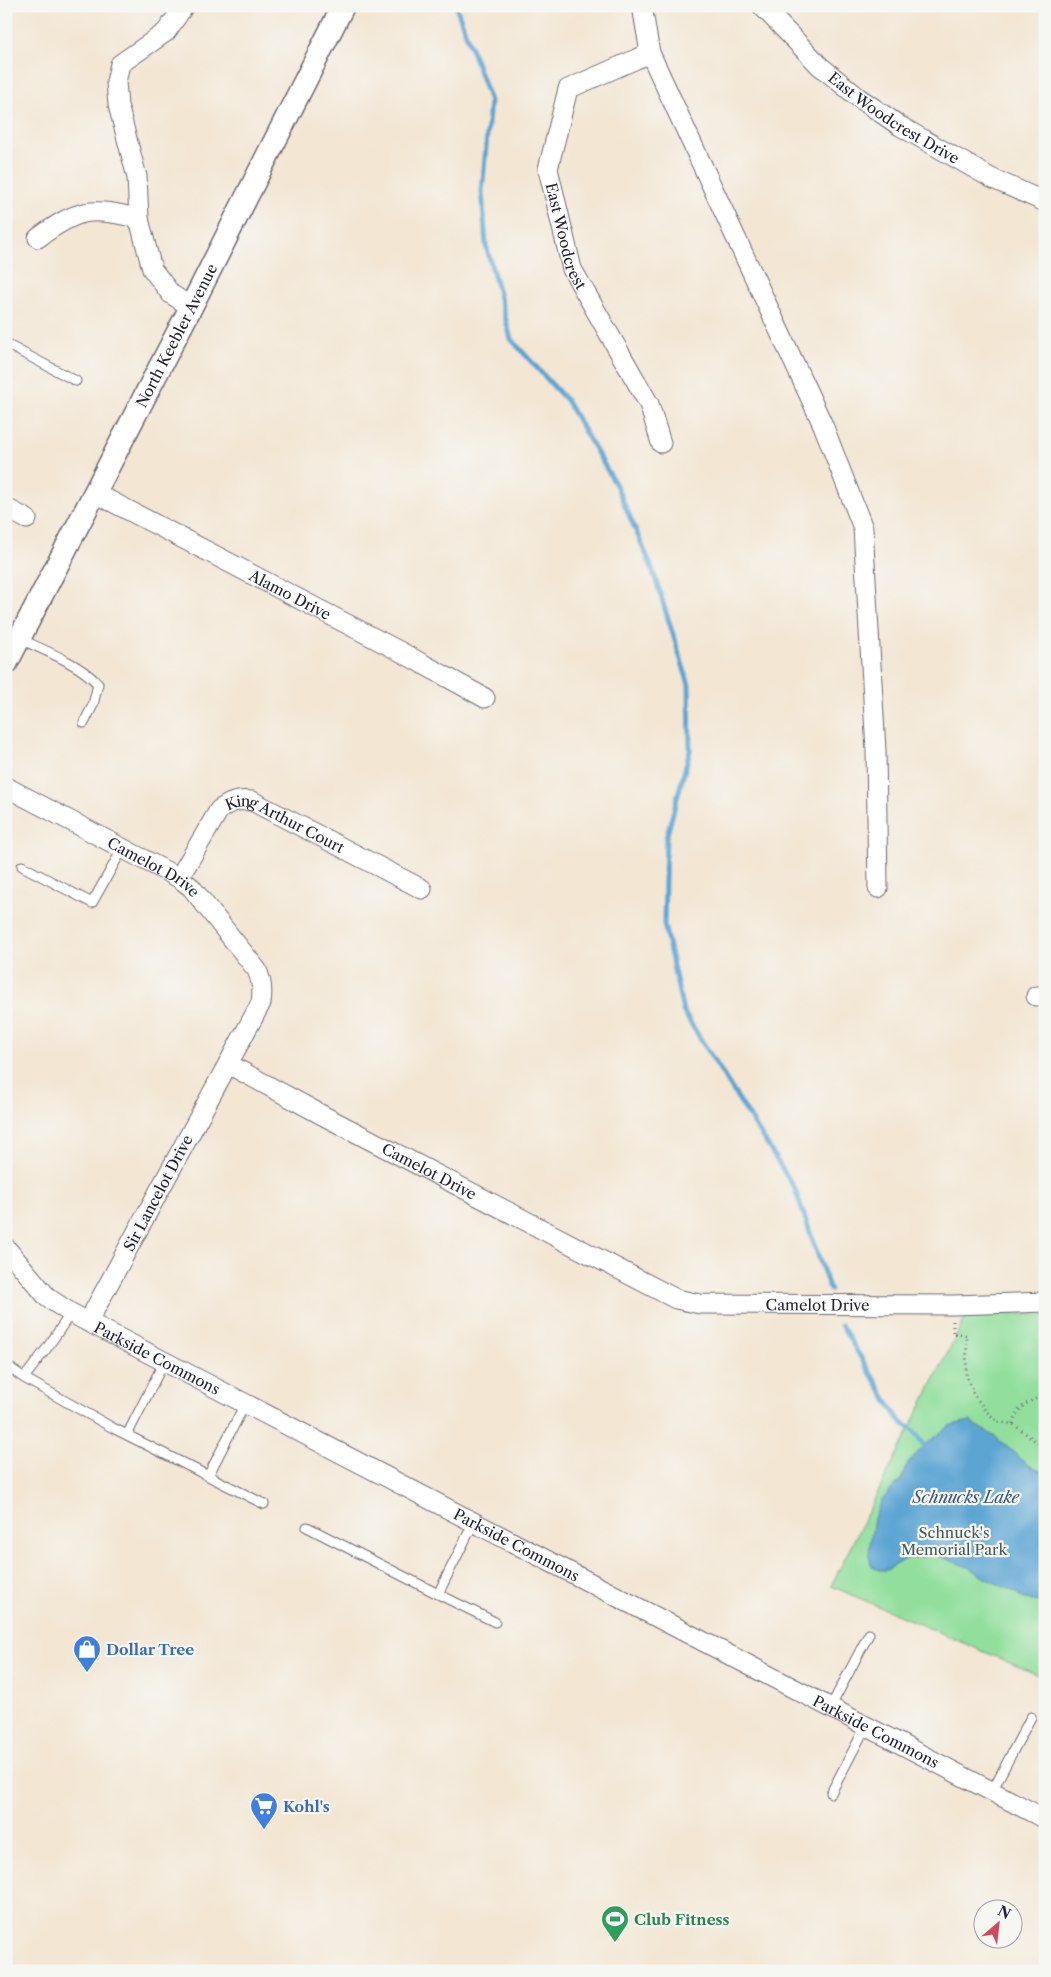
<svg xmlns="http://www.w3.org/2000/svg" width="1051" height="1977" font-family="'Libre Caslon Text',serif">
<style>
.green{fill:#92df9d;stroke:#5a806c}
.water{fill:#5ca5d3;stroke:#3f6487}
.lines{fill:none;stroke-linecap:round;stroke-linejoin:round}
.stream{stroke:#5ca5d3;stroke-width:5}
.service-casing{stroke:#6b6770;stroke-width:11}
.minor-casing{stroke:#6b6770;stroke-width:21}
.tertiary-casing{stroke:#6b6770;stroke-width:25}
.path{stroke:#6b6770;stroke-width:3;stroke-dasharray:1 4;stroke-linecap:butt}
.service{stroke:#fff;stroke-width:9}
.minor{stroke:#fff;stroke-width:19}
.tertiary{stroke:#fff;stroke-width:22}
.labels{text-anchor:middle;dominant-baseline:central;stroke-width:4.5;stroke-linejoin:round;paint-order:stroke}
.street-label{font-size:15px;fill:#22223b;stroke:#f6f6f2}
.park-label{font-size:15px;fill:#445b58;stroke:#f6f6f2}
.shop-label{font-size:15px;font-weight:bold;fill:#366cbe;stroke:#f6f6f2;text-anchor:start}
.leisure-label{font-size:15px;font-weight:bold;fill:#27864d;stroke:#f6f6f2;text-anchor:start}
.water-label{font-size:16px;font-style:italic;fill:#395678;stroke:#f6f6f2}
</style>
<rect width="100%" height="100%" fill="#f6f6f2"/>
<filter id="ink" filterUnits="userSpaceOnUse"><feTurbulence type="fractalNoise" baseFrequency=".02" numOctaves="2"/><feDisplacementMap in="SourceGraphic" scale="10" xChannelSelector="R" yChannelSelector="G"/><feConvolveMatrix kernelMatrix="1 2 1 2 8 2 1 2 1" color-interpolation-filters="sRGB"/></filter>
<filter id="wash" filterUnits="userSpaceOnUse"><feTurbulence type="fractalNoise" baseFrequency=".0096" numOctaves="4" result="noise"/><feDisplacementMap in="SourceGraphic" scale="20" xChannelSelector="R" yChannelSelector="G"/><feGaussianBlur stdDeviation="1.12" result="paint"/><feColorMatrix in="noise" values="0 0 0 0 0 0 0 0 0 0 0 0 0 0 0 0 0 1.4 0 .05"/><feComposite in="paint" operator="in"/></filter>
<g filter="url(#wash)">
<rect width="100%" height="100%" fill="#f3e6d3"/>
<!-- green -->
<path class="green" d="M 990,1313 L 1045,1315 L 1045,1678 L 831,1586 L 966,1316 Z"/>
<!-- water -->
<path class="water" d="M 970,1421 L 997,1438 L 1028,1465 L 1045,1473 L 1045,1604 L 1022,1598 L 1015,1592 L 985,1578 L 968,1567 L 936,1555 L 906,1559 L 887,1570 L 879,1570 L 871,1565 L 869,1556 L 870,1543 L 874,1518 L 882,1500 L 902,1478 L 906,1466 L 925,1445 L 951,1425 Z"/>
<g class="lines">
<!-- stream -->
<path class="stream" d="M 456,6 L 490,101 L 482,192 L 486,245 L 511,339 L 566,400 L 616,485 L 652,568 L 689,685 L 690,751 L 666,838 L 664,924 L 683,1011 L 795,1189 L 830,1290
M 841,1325 L 899,1420 L 914,1431 L 927,1449"/>
</g>
</g>
<g filter="url(#ink)">
<g class="lines">
<!-- service casing -->
<g class="service-casing">
<path id="service" d="M 6,344 L 76,381
M 20,639 C 44,650 80,664 98,684 L 93,705 L 84,723
M 22,866 L 92,903 L 123,848
M 71,1313 L 47,1348 L 24,1378 L 113,1428 L 264,1504
M 6,1365 L 24,1378
M 127,1435 L 164,1362
M 208,1476 L 245,1404
M 307,1527 L 438,1594 L 474,1522
M 438,1594 L 495,1622
M 830,1708 L 869,1634
M 992,1791 L 1031,1717
M 831,1793 L 866,1726"/>
</g>
<!-- minor casing -->
<g class="minor-casing">
<g id="minor">
<path d="M 184,6 L 166,32 L 120,64 L 116,82 L 118,105 L 137,177 L 139,219 L 152,269 L 171,294 L 191,307"/>
<path id="s1" d="M 642,6 L 650,53 L 568,89 L 548,169 L 572,269 L 649,404 L 661,443"/>
<path id="s2" d="M 762,6 L 820,66 L 859,98 L 900,126 L 991,178 L 1045,202"/>
<path d="M 650,53 L 823,425 L 863,528 L 876,750 L 878,888"/>
<path d="M 38,238 C 77,209 92,206 139,219"/>
<path id="s3" d="M 95,493 L 401,652 L 485,698"/>
<path d="M 6,508 L 27,519"/>
<path id="s4" d="M 6,787 L 179,878 L 191,887 L 257,970 C 262,981 263,990 261,1003 L 88,1322"/>
<path id="s5" d="M 179,878 L 219,810 C 230,802 238,799 252,801 L 422,889"/>
<path d="M 1036,996 L 1045,996"/>
<path id="s6" d="M 228,1064 L 324,1116 L 676,1299 L 700,1304 L 953,1305 L 1045,1302"/>
<path id="s7" d="M 6,1248 L 48,1298 L 71,1313 L 1045,1819"/>
</g>
</g>
<!-- tertiary casing -->
<g class="tertiary-casing">
<g id="tertiary">
<path id="s8" d="M 6,664 L 191,307 L 343,6"/>
</g>
</g>
<!-- path -->
<path class="path" d="M 953,1321 L 953,1334 L 963,1334 L 967,1336 L 966,1375 L 973,1393 L 985,1410 L 998,1422 L 1013,1424 L 1045,1448
M 1013,1424 C 1018,1405 1028,1402 1045,1395"/>
<!-- service -->
<use href="#service" class="service"/>
<!-- minor -->
<use href="#minor" class="minor"/>
<!-- tertiary -->
<use href="#tertiary" class="tertiary"/>
</g>
</g>
<!-- icons -->
<defs>
<g id="shop-pin" transform="scale(1.4375)"><path d="M0 17L-7.5 6A9.5 9.5 0 1 1 7.5 6Z" fill="#3f7fe0" stroke="#f6f6f2"/><path d="M-5-2.5h2.3a2.7 3.5 0 0 1 5.4 0H5L5.5 6h-11ZM-1.5-2.5h3a1.5 2.3 0 0 0-3 0Z" fill="#fff"/></g>
<g id="supermarket-pin" transform="scale(1.4375)"><path d="M0 17L-7.5 6A9.5 9.5 0 1 1 7.5 6Z" fill="#3f7fe0" stroke="#f6f6f2"/><path d="M-6-5.5h2.5l.6 2H6L4.5 2H-2.5L-4.4-4H-6ZM-1.5 3.2a1.3 1.3 0 1 0 .1 0ZM3 3.2a1.3 1.3 0 1 0 .1 0Z" fill="#fff"/></g>
<g id="stadium-pin" transform="scale(1.4375)"><path d="M0 17L-7.5 6A9.5 9.5 0 1 1 7.5 6Z" fill="#2e9e5b" stroke="#f6f6f2"/><path d="M0-5a6.5 5 0 1 0 0 10a6.5 5 0 1 0 0-10ZM-3.5-1.8h7v3.6h-7Z" fill="#fff"/></g>
</defs>
<g fill-rule="evenodd">
<use href="#shop-pin" x="87" y="1649"/>
<use href="#supermarket-pin" x="264" y="1806"/>
<use href="#stadium-pin" x="615" y="1919"/>
</g>
<g class="labels">
<!-- street labels -->
<g class="street-label">
<text stroke="none"><textPath href="#s2" startOffset="174">East Woodcrest Drive</textPath></text>
<text stroke="none"><textPath href="#s1" startOffset="289">East Woodcrest</textPath></text>
<text stroke="none"><textPath href="#s8" startOffset="370">North Keebler Avenue</textPath></text>
<text stroke="none"><textPath href="#s3" startOffset="220">Alamo Drive</textPath></text>
<text stroke="none"><textPath href="#s5" startOffset="152">King Arthur Court</textPath></text>
<text stroke="none"><textPath href="#s4" startOffset="168">Camelot Drive</textPath></text>
<text stroke="none"><textPath href="#s6" startOffset="228">Camelot Drive</textPath></text>
<text transform="translate(158 1193) rotate(-62)">Sir Lancelot Drive</text>
<text stroke="none"><textPath href="#s6" startOffset="648">Camelot Drive</textPath></text>
<text stroke="none"><textPath href="#s7" startOffset="190">Parkside Commons</textPath></text>
<text stroke="none"><textPath href="#s7" startOffset="595">Parkside Commons</textPath></text>
<text stroke="none"><textPath href="#s7" startOffset="1000">Parkside Commons</textPath></text>
</g>
<!-- park labels -->
<g class="park-label">
<text x="954" y="1532">Schnuck's<tspan x="954" dy="17">Memorial Park</tspan></text>
</g>
<!-- shop labels -->
<g class="shop-label">
<text x="106" y="1649">Dollar Tree</text>
<text x="283" y="1806">Kohl's</text>
</g>
<!-- leisure labels -->
<g class="leisure-label">
<text x="634" y="1919">Club Fitness</text>
</g>
<!-- water labels -->
<g class="water-label">
<text x="966" y="1497">Schnucks Lake</text>
</g>
</g>
<!-- margin -->
<rect width="1051" height="1977" fill="none" stroke="#f6f6f2" stroke-width="25"/>
<!-- north arrow -->
<g transform="translate(998 1924) rotate(28)"><circle r="24" fill="#f6f6f2" stroke="#a1a1a9"/>
<path d="M0-4L9 19L0 12L-9 19Z" fill="#d1495b"/>
<text y="-8" font-size="14" font-weight="bold" text-anchor="middle" fill="#22223b">N</text>
</g>
</svg>
